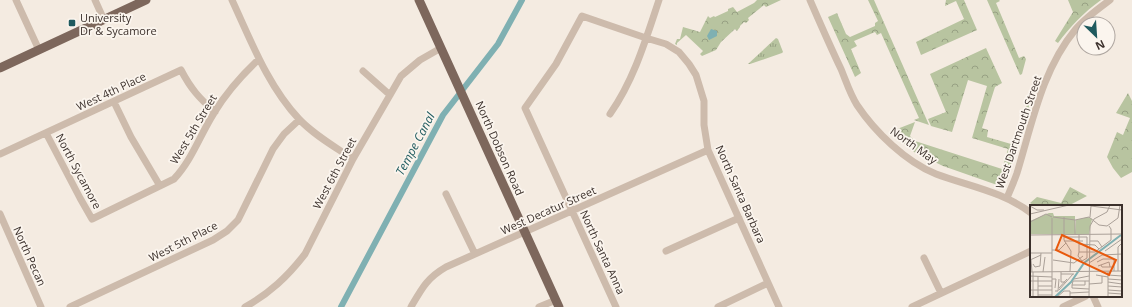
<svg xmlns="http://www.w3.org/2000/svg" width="1132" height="307" font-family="'Open Sans',sans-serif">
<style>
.grass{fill:url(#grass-tufts)}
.forest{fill:url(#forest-crowns)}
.water{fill:#7fb0b2}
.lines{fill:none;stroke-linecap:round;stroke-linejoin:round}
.canal{stroke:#7fb0b2;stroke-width:6}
.minor{stroke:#cdbbac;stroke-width:7}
.major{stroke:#7d675c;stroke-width:9}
.poi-dot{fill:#1f5a5e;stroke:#fbf5ee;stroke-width:1.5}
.labels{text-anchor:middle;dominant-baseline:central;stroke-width:3.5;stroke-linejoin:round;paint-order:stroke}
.poi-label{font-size:11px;fill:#3b302b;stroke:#fbf5ee;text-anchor:start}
.street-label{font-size:11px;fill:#3b302b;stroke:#fbf5ee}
.water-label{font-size:12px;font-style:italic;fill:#1f5a5e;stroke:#fbf5ee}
.inset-river{fill:none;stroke:#7fb0b2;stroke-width:2}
.inset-road{fill:none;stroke:#aaa098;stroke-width:1}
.view{fill:#e8590c;fill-opacity:0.15;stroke:#e8590c;stroke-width:2}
.inset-edge{fill:none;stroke:#3b302b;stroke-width:2}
</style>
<defs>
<pattern id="grass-tufts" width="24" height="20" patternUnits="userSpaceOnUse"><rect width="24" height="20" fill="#b8c4a0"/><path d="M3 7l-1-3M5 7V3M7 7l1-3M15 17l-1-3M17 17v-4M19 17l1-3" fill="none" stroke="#97a083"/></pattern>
<pattern id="forest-crowns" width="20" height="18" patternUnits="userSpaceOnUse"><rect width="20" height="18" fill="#b8c4a0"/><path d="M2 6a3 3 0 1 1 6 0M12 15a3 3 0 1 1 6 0" fill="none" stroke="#97a083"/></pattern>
</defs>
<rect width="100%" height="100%" fill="#f4ebe1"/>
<!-- grass -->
<path class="grass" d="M 776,38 L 778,39 L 783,52 L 782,53 L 750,64 L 748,64 Z"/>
<!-- forest -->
<path class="forest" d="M 757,0 L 781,0 L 766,7 L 764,5 L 748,18 L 749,20 L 746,23 L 744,22 L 740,26 L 740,27 L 737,31 L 735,29 L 721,42 L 716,50 L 702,56 L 700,54 L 703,51 L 686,35 L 677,43 L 677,45 L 675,44 L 677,39 L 680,39 L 683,27 L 700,32 L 708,16 L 710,18 L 714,16 L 715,17 L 728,11 L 728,9 L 733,7 L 737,12 L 754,3 Z
M 868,0 L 874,0 L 929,125 L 914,120 L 919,118 L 881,33 L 877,35 L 875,32 L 854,41 L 857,46 L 851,49 L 861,73 L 855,77 L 828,17 L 837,13 L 846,34 L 850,37 L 875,26 L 875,23 L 878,21 Z
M 946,0 L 964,0 L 977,30 L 921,55 L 916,42 L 964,19 L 956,1 L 945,6 Z
M 987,0 L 999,0 L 1000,1 L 996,3 L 1019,58 L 1024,56 L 1026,59 L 1022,74 L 1020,75 Z
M 1068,0 L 1101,0 C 1084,12 1070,27 1058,43 L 1055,41 L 1073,12 Z
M 986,48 L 1002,83 L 995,87 L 982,128 L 988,130 L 987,137 L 1011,144 L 1012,141 L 1013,142 L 1017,139 L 1029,97 L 1031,96 L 1034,88 L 1035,89 L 1006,181 L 1000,186 L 943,166 L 914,152 L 892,133 L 892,131 L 915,122 L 910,136 L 915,141 L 1002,169 L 1008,149 L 972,138 L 987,86 L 968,80 L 952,132 L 931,126 L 928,119 L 946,112 L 930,74 Z
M 1128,93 L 1132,101 L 1132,172 L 1121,178 L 1113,168 L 1107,157 L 1117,132 L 1123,135 L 1130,118 L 1116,113 Z
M 1070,187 L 1087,196 L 1068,206 L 1035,206 L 1030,203 L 1037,197 L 1061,203 Z"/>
<!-- water -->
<path class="water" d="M 711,29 L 717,31 L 717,36 L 709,40 L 707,36 Z"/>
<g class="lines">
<!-- canal -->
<path class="canal" d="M 341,307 L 443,115 L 498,44 L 522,0"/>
<!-- minor -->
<path class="minor" d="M 16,0 L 39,50
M 95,0 L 104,20
M 232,0 C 251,41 268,86 299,119 C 314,135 335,147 353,159
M 810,0 C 820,23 830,46 841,69 C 846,81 850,94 857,105 C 875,132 906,162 936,174 C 968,186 1004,192 1031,213
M 363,71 L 390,95
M 114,102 L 131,137 L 160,186
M 610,114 C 634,80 646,39 659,0
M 46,133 L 80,198 L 92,219 L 174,179 C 192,160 200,135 214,113 C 226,93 242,75 259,59
M 0,154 L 181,70 C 191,89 199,98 215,112
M 446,194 L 475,254
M 1007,198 C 1010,190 1014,182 1017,173 C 1032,124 1042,70 1075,30 C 1085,18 1098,9 1110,0
M 0,214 L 41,307
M 666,251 L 739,218
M 924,258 L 941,293
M 1093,296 L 1098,307
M 70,307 L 213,240 L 227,231 L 238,220 L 273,149 L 284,134 L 299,120
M 245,307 C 270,293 287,277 305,254 L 353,159 L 401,76 L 420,60 L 441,48
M 411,307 C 422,288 427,278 446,267 L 708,150
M 539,307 L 556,300
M 616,307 L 525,108 L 556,64 L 582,16 L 646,38 L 666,44 L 679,52 L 689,64 L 696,75 L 704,101 L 704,125 L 708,150 L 779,307
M 718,307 L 768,283
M 912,307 L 1031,251
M 1063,307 L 1086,296"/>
<!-- major -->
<path class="major" d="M 419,0 L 559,307
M 0,68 L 146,0"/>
</g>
<!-- markers -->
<rect class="poi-dot" x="68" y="19" width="8" height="8" rx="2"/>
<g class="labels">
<!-- poi labels -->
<g class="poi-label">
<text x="80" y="17">University<tspan x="80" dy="13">Dr &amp; Sycamore</tspan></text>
</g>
<!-- street labels -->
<g class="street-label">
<text transform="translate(111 91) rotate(-25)">West 4th Place</text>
<text transform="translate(193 129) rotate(-59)">West 5th Street</text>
<text transform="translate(1018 132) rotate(-71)">West Dartmouth Street</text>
<text transform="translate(914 145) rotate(36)">North May</text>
<text transform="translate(500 148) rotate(66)">North Dobson Road</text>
<text transform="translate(79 171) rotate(62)">North Sycamore</text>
<text transform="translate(334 173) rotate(-62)">West 6th Street</text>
<text transform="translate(741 194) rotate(66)">North Santa Barbara</text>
<text transform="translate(548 210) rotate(-24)">West Decatur Street</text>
<text transform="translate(183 241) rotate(-27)">West 5th Place</text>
<text transform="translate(603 252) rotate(65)">North Santa Anna</text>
<text transform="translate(30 256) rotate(66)">North Pecan</text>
</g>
<!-- water labels -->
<g class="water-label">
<text transform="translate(415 144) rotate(-62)">Tempe Canal</text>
</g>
</g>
<!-- overview -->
<g transform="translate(1030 205)">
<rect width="92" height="92" fill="#f4ebe1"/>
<path d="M 58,12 L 62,14 L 59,29 L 45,29 L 46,15 Z" fill="#b8c4a0"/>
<path d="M 19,8 L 23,8 L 24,11 L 45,11 L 45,29 L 0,29 L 0,16 Z" fill="#b8c4a0"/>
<path class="inset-river" d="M 25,92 L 41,77 L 54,58 L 91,30"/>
<path class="inset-road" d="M 0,1 L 7,5 L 14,5M 0,9 L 39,0M 23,12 L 45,15 L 59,12 L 69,20 L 77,21 L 88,13 L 90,0M 34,12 L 34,35 L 41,46 L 40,67M 60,12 L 61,1 L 92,5M 0,17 L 16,9 L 22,12M 45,29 L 45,15M 0,30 L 92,29M 34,32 L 57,32 L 57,53 L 52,56 L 48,51 L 49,47 L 49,29M 34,36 L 53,36M 60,36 L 68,36 L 72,42M 49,39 L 65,40 L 69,44M 22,45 L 29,45 L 36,38M 75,46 L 92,34M 49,47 L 65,47 L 81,35 L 81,24 L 79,21M 0,48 L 22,48M 0,55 L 11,50M 1,55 L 2,67M 23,55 L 44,58 L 53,51M 67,57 L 73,54 L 84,54 L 84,66M 59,58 L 72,50 L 92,49M 3,59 L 5,62 L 10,61 L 11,48M 71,60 L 72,62 L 84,62M 68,61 L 79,57 L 80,62M 88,66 L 88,42 L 92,38M 0,67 L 92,66M 13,67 L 15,52M 31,67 L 31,77 L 35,77M 31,69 L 44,69M 66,70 L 78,72M 78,70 L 92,71M 0,71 L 22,72M 22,74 L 26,74 L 25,83M 44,74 L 59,71M 78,74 L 92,75M 0,76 L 22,76M 78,77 L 92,79M 59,79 L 72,78 L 72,71M 42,80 L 55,80 L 55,76M 8,81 L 22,81M 78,81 L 92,82M 29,83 L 37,74M 59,84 L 42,83 L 42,80 L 43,76 L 59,76M 0,85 L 22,85M 29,85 L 43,69M 78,85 L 92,86M 25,86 L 28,86 L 29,74M 40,88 L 59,87M 78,88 L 92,89M 8,90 L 22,90M 3,92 L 3,67M 8,92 L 8,71M 22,92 L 22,13M 27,92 L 34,86 L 40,86 L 40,92M 59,92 L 60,21 L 64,14 L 77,7 L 80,0M 78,92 L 78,67"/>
<path class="view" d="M 32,30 L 86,55 L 79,70 L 26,45 Z"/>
<rect width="92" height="92" class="inset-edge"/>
</g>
<!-- north arrow -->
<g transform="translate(1096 36) rotate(155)"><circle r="19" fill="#fbf5ee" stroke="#aea6a0"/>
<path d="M0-3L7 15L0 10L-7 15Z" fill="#1f5a5e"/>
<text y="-6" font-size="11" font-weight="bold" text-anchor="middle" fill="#3b302b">N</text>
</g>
</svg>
